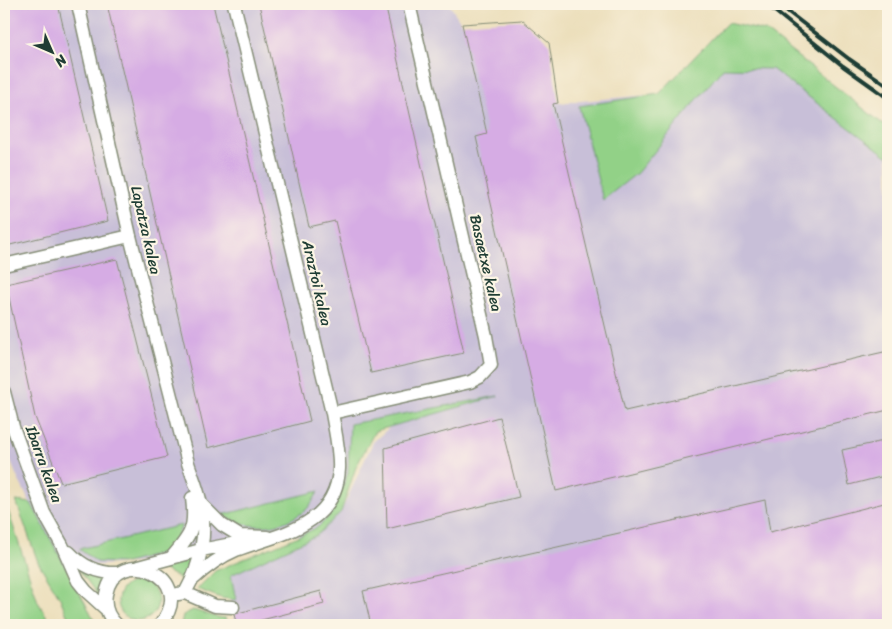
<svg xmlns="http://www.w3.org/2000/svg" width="892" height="629" font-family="Sriracha,sans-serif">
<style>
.industrial{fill:#c8bfd8}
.green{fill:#92d187;stroke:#58875e}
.building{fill:#d6ace4}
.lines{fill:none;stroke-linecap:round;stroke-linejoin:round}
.minor-casing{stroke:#868e78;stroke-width:15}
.minor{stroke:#fff;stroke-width:12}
.rail{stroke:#1f3d34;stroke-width:4}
.labels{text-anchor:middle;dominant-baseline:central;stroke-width:4.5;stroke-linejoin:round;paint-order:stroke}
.street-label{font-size:15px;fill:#1f3d34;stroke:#fcf5e5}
</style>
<rect width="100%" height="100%" fill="#fcf5e5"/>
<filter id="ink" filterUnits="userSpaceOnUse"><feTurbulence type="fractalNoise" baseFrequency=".02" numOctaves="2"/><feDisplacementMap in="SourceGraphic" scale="10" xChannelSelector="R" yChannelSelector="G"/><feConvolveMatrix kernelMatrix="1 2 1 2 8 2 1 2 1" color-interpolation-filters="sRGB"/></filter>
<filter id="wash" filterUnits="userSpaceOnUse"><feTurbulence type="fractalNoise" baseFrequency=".0096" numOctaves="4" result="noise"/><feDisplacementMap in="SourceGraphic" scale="20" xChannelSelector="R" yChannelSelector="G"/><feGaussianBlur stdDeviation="1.12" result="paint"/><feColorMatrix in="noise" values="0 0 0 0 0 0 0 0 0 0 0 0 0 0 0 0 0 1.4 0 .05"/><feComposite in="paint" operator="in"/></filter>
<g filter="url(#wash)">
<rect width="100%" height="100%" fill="#ecdfbc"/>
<!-- industrial -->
<path class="industrial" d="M 4,4 L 449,4 L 462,24 L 522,20 L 549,43 L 559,103 L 659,94 L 727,23 L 765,31 L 888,128 L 888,625 L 237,625 L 222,570 L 297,545 L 341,512 L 373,442 L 391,426 L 490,398 L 350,424 L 348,473 L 333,513 L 318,527 L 301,535 L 254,531 L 137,563 L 64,567 L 17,477 L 4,444 Z"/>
<!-- green -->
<path class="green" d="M 727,23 L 765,31 L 888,128 L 888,157 L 772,69 L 723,68 L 637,173 L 603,200 L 579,106 L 659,94 Z
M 498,396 L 375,431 L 356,467 L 341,512 L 317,535 L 231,575 L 236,600 L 221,598 L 197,589 L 215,571 L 301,535 L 318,527 L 332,513 L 348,473 L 350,424 Z
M 319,491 C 315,497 311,505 306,510 C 279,530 251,531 222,515 Z
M 4,498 L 38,602 L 52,625 L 4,625 Z
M 16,501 L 31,503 L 97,625 L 71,625 L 60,598 L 38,562 Z
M 182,525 L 174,543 L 162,553 L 126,563 L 97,562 L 79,549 Z
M 192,558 L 184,581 L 161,568 Z
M 79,570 L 103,579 L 97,594 Z
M118 601a20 20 0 1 1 40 0a20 20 0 1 1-40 0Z
M 193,610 L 217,617 L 226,618 L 227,622 L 209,625 L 181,625 L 183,615 Z"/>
<g id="blocks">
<!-- building -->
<path class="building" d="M 4,4 L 58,4 L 108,221 L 6,246 L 4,237 Z
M 107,4 L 213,4 L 310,421 L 208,448 Z
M 259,4 L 385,4 L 464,353 L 371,373 L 335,221 L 309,227 Z
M 522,20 L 549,43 L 558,103 L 553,104 L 625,411 L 888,351 L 888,410 L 556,491 L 476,137 L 487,134 L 462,24 Z
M 117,259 L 167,457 L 61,483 L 35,417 L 6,284 Z
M 499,417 L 519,497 L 387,529 L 385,448 Z
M 888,440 L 888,475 L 849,485 L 842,450 Z
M 765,500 L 770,532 L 888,502 L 888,625 L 371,625 L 363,591 Z
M 321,591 L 324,604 L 242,625 L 237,625 L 234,615 L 238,613 Z"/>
</g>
</g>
<g filter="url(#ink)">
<use href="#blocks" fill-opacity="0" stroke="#868e78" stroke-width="1"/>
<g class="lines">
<!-- minor casing -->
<g class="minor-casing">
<path id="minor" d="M 78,4 L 130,236 L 188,463 C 192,475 197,487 200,500 C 208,531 201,565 185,593
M 4,265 L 130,236
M 4,392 L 13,427 L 44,513 L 62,545 L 78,581 L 86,591 L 107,610
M 332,413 L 470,382 L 480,377 L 491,365 L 486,336 L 409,4
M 201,504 L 222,525 L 240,536 L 267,537
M 69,552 C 83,567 99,574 119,573
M 171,558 C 191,535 196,528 192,498
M 138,567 L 201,550 L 242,542
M 192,580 C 205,568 219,557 236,550 C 278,534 336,527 339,469 C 340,451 335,431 332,413 L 234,4
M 178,594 L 185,593 L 215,606 L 233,607
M 117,625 C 108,617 104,606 106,594 C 116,542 201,576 160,625"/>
</g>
<!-- minor -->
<use href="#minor" class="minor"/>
<!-- rail -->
<path class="rail" d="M 766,4 L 843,66 L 888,98
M 778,4 L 849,59 L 888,86"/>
</g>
</g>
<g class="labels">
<!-- street labels -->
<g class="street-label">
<text transform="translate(146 230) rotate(77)">Lapatza kalea</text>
<text transform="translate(486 263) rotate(77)">Basaetxe kalea</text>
<text transform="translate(317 283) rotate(77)">Araztoi kalea</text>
<text transform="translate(44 464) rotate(70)">Ibarra kalea</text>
</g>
</g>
<!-- margin -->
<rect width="892" height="629" fill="none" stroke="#fcf5e5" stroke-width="20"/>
<!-- north arrow -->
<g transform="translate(52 52) rotate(135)" stroke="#fcf5e5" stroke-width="4" paint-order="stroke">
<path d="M0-4L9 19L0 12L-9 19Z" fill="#1f3d34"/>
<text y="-8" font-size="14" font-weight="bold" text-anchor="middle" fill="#1f3d34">N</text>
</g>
</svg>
